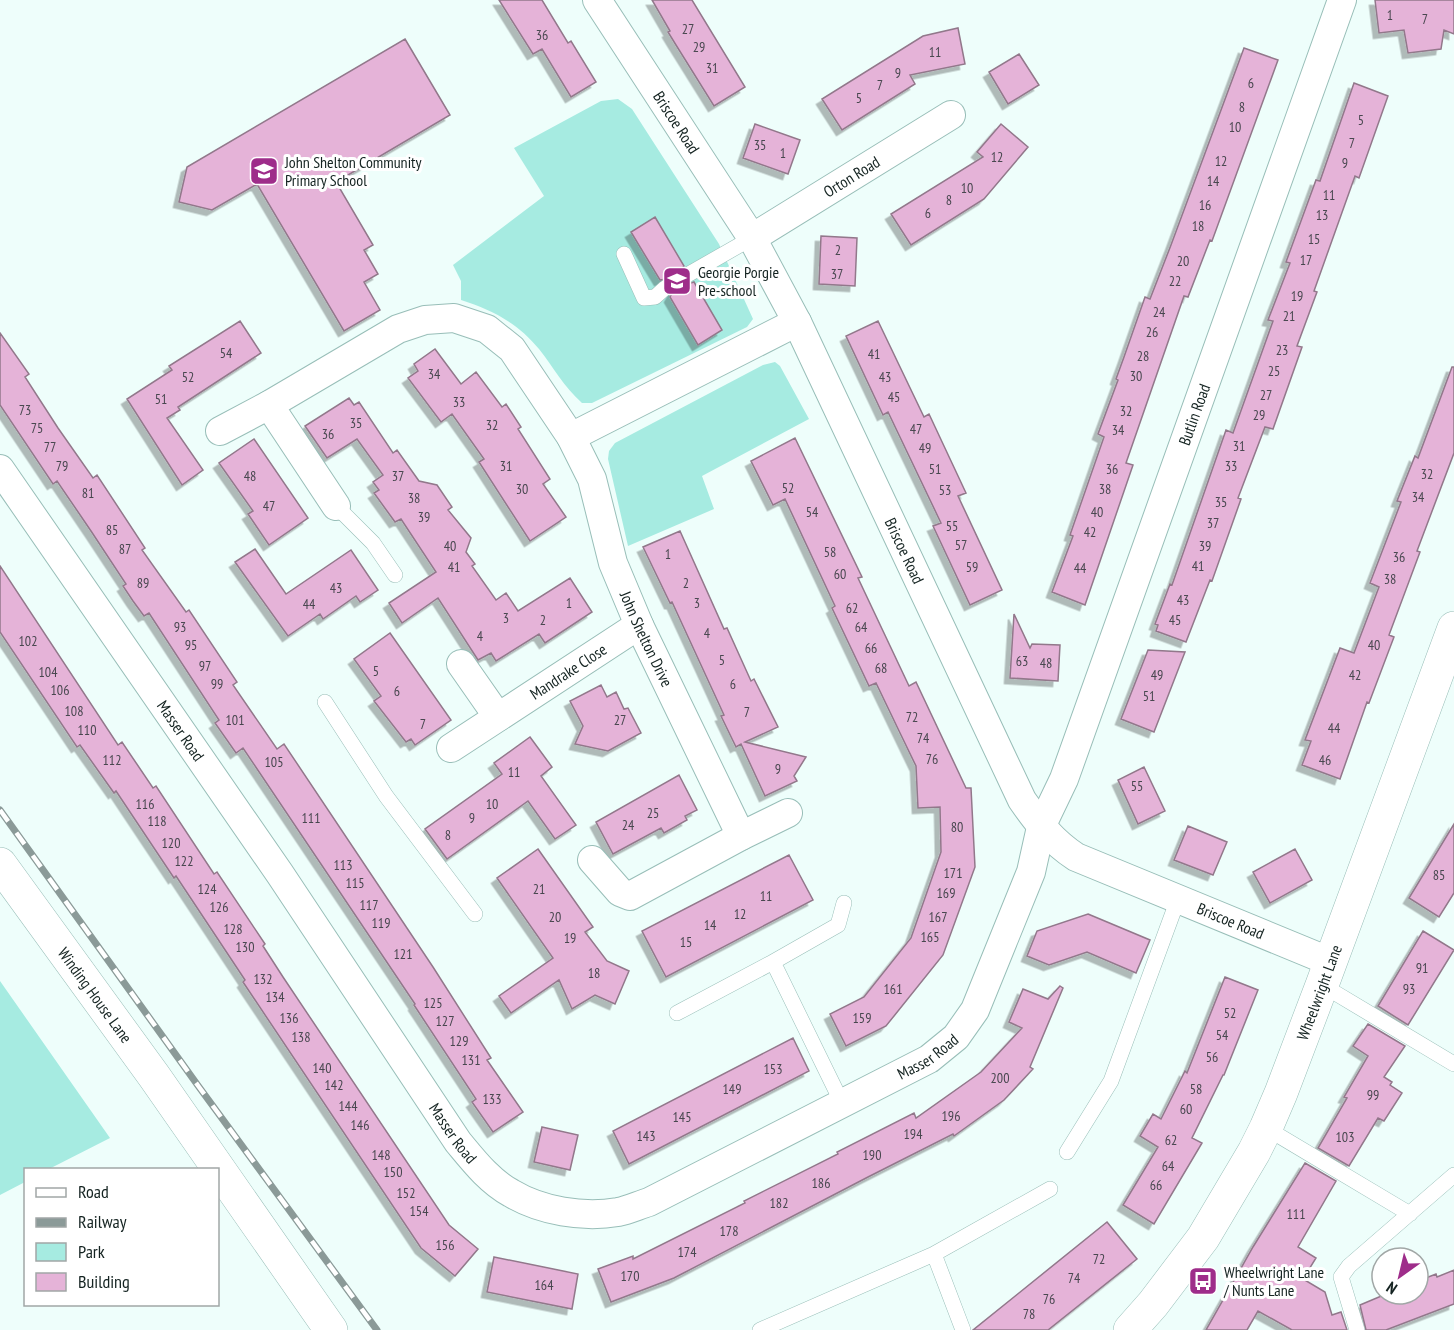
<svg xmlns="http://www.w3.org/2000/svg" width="1454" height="1330" font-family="'PT Sans Narrow',sans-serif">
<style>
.green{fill:#a6ebe1}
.building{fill:#e5b3d8;stroke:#92788b;stroke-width:1.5;filter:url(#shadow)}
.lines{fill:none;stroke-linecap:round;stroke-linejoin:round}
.lane-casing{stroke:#98beb8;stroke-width:16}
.street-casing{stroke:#98beb8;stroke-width:30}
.secondary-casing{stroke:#98beb8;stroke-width:34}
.lane{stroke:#fff;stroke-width:15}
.street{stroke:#fff;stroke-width:28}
.secondary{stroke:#fff;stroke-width:33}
.rail-casing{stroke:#8b9a98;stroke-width:7}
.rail{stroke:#fff;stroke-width:4.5;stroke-dasharray:14;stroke-linecap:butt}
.labels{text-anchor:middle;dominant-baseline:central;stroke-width:6;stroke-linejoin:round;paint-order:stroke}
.number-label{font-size:14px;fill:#48474f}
.street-label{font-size:16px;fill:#142321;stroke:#fff}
.poi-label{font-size:16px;fill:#142321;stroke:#fff;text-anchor:start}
</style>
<defs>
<filter id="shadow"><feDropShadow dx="-5.5" dy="5.5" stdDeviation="0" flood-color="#0004"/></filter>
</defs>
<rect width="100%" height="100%" fill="#eefefb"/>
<!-- green -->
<path class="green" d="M 618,99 L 632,109 L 719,244 L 753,319 L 747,327 L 592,403 L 582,403 C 563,386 554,368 539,349 C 518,323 492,310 461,300 L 461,281 L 453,265 L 544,196 L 514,148 L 601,101 Z
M 775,362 L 780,366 L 809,419 L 702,476 L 714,509 L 628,546 L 608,459 L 609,451 L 615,443 L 763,365 Z
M 0,981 L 110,1138 L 49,1169 L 26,1170 L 25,1182 L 0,1195 Z"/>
<!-- building -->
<path class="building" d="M 499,0 L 542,0 L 568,43 L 571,41 L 596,82 L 571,97 L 542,49 L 533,54 Z
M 652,0 L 692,0 L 745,87 L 714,106 L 676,45 L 668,32 L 670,31 Z
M 1375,0 L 1454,0 L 1454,34 L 1444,30 L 1441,49 L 1408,53 L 1404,30 L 1379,33 Z
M 958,28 L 965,64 L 910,75 L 915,84 L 842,130 L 822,99 L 923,36 Z
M 405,39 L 450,115 L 336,182 L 373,245 L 364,250 L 378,274 L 364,282 L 380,310 L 344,331 L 257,184 L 212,210 L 179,202 L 187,167 Z
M 1244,48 L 1278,60 L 1212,241 L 1210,240 L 1188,297 L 1184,296 L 1126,463 L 1133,465 L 1085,605 L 1052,592 L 1073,536 L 1070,535 L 1104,437 L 1098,434 L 1118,380 L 1116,379 L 1124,357 L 1145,297 L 1150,299 L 1171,245 Z
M 1019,54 L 1039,85 L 1008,104 L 989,72 Z
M 1354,83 L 1388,96 L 1359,178 L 1355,176 L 1314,291 L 1317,292 L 1297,346 L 1302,347 L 1273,429 L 1265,427 L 1238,498 L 1241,499 L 1212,581 L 1210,580 L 1186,642 L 1156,631 L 1158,625 L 1155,624 L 1170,584 L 1172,585 L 1226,430 L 1233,433 L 1273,321 L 1268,320 L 1290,263 L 1286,262 L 1316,180 L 1320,181 Z
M 755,124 L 800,140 L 788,174 L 743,158 Z
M 1001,124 L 1028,147 L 984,199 L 911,245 L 891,214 L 983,157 L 977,152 Z
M 655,217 L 684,266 L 679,273 L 681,279 L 688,284 L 694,282 L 722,330 L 698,345 L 670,297 L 674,290 L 673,282 L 667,279 L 660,280 L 631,232 Z
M 821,236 L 857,238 L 855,286 L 819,284 Z
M 240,321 L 261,353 L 178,407 L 180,410 L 167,418 L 203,470 L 182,485 L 127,399 L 172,370 L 169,366 Z
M 878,321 L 924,417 L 929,414 L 966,493 L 958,496 L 1002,590 L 970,605 L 933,526 L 941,523 L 888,412 L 883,415 L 846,336 Z
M 0,333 L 29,374 L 25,377 L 58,428 L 93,478 L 97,475 L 145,548 L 142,550 L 186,612 L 189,610 L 237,682 L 233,685 L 277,749 L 284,744 L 433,967 L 491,1058 L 487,1060 L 523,1112 L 493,1132 L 472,1102 L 476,1099 L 414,1005 L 415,1004 L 243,748 L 236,753 L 215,723 L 219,720 L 149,613 L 144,616 L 133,601 L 123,586 L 126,584 L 91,531 L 57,481 L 53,484 L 0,405 Z
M 435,349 L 461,384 L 476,372 L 502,407 L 506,404 L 521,427 L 518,429 L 550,479 L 543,484 L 566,517 L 530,541 L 479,462 L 484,459 L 452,414 L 441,422 L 408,378 L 418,371 L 414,364 Z
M 1452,367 L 1454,367 L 1454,453 L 1417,551 L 1420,552 L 1389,635 L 1394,637 L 1369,703 L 1367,702 L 1340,779 L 1302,765 L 1311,741 L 1305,740 L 1340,648 L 1354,653 L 1379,587 L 1370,583 L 1401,502 L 1397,501 L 1415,456 L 1418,458 Z
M 349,398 L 354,405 L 359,402 L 393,453 L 397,450 L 419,481 L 437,485 L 452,507 L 448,510 L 471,538 L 466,552 L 475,564 L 472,566 L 496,600 L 506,593 L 518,611 L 570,578 L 592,612 L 545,643 L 539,634 L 496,661 L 491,653 L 478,660 L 438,598 L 402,623 L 389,603 L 436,572 L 401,519 L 395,522 L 374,493 L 379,490 L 373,482 L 383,475 L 357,439 L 327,458 L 305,426 Z
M 795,438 L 862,577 L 858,578 L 909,686 L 916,682 L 966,788 L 971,788 L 975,867 L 943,955 L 886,1026 L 846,1046 L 830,1014 L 864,997 L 911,938 L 941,852 L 940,807 L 918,808 L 916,766 L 901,735 L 876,683 L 869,686 L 832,608 L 835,606 L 785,499 L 773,505 L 751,461 Z
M 254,439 L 308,518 L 269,545 L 248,514 L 253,511 L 219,463 Z
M 680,531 L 724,629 L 727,628 L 751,681 L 754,679 L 778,727 L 745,742 L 806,757 L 794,776 L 797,781 L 765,796 L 741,744 L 736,747 L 721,716 L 724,715 L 672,602 L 670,603 L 643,547 Z
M 255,549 L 286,594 L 351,550 L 378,590 L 360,602 L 356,596 L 323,619 L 320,614 L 288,636 L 235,562 Z
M 0,566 L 118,745 L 122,742 L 153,788 L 156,786 L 214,874 L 217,872 L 265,944 L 263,946 L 283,977 L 449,1225 L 478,1249 L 455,1276 L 421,1248 L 243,982 L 245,980 L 176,876 L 174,878 L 116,791 L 114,793 L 80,745 L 77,747 L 0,632 Z
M 1014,614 L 1030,648 L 1032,644 L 1060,645 L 1058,681 L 1010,678 Z
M 390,633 L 451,720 L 415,745 L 411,739 L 406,742 L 374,701 L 381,696 L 354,659 Z
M 1148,650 L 1185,652 L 1154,732 L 1121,719 Z
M 601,685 L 607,697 L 616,692 L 624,709 L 628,708 L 641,733 L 608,751 L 575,744 L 583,726 L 570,701 Z
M 530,737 L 552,767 L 541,776 L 576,825 L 555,839 L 528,801 L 447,859 L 425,829 L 502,774 L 494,763 Z
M 1144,767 L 1165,811 L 1138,824 L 1118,780 Z
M 679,775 L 697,810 L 685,816 L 687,820 L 664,833 L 661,828 L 613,854 L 596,822 Z
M 1454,824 L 1454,893 L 1439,917 L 1409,898 Z
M 1188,826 L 1227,842 L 1213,875 L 1174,860 Z
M 538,849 L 593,927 L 585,932 L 607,961 L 629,971 L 615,1004 L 595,995 L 572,1009 L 559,980 L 511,1013 L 499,996 L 553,958 L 497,878 Z
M 1295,849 L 1312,880 L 1270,903 L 1253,872 Z
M 789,855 L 813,900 L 666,977 L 642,931 Z
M 1088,914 L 1150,940 L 1136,973 L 1087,952 L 1049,965 L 1027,956 L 1037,931 Z
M 1423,931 L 1454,950 L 1408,1025 L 1378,1006 Z
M 1225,977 L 1258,990 L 1224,1075 L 1223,1075 L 1192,1138 L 1202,1143 L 1154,1224 L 1123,1205 L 1158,1147 L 1140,1136 L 1153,1114 L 1161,1119 L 1185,1071 L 1187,1073 Z
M 1060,986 L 1063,988 L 1030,1067 L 1033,1069 L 1004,1100 L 954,1136 L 953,1134 L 868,1177 L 674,1278 L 611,1302 L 598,1269 L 633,1256 L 633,1259 L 745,1203 L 744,1201 L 838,1154 L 837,1152 L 914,1113 L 916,1118 L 981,1072 L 1022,1028 L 1009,1022 L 1023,989 L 1048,999 Z
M 1368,1024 L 1405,1046 L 1384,1077 L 1392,1082 L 1390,1085 L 1402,1093 L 1384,1121 L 1378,1118 L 1349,1166 L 1318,1148 L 1347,1098 L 1344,1097 L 1368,1056 L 1353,1046 Z
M 793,1038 L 809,1071 L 629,1164 L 613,1131 Z
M 542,1127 L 578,1135 L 570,1170 L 534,1162 Z
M 1305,1163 L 1336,1181 L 1298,1247 L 1316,1258 L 1303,1279 L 1325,1292 L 1332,1315 L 1341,1312 L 1347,1330 L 1292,1330 L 1258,1311 L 1247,1330 L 1206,1330 L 1253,1247 Z
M 1107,1222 L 1137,1259 L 1048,1330 L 973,1330 Z
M 494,1257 L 578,1274 L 572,1309 L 487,1292 Z
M 1454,1270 L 1454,1304 L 1386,1330 L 1366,1330 L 1360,1305 L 1386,1294 L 1418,1294 L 1418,1281 L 1436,1274 L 1437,1277 Z"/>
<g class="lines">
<!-- lane casing -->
<g class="lane-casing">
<path id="lane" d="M 624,254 L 644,298 L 655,297 L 665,288
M 689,274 L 752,238
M 336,506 L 373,543 L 395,575
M 325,702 L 386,796 L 475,914
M 773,962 L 838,925 L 844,903
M 1322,985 L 1454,1064
M 677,1013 L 773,962 L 842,1103
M 1266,1128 L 1410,1214
M 1067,1152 L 1111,1081 L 1178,899
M 934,1254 L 1050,1189
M 760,1330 L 934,1254 L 963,1330
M 1357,1330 L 1341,1277 L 1349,1266 L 1454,1175"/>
</g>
<!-- street casing -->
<g class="street-casing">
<g id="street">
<path id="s1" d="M 597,0 L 752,238 L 797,322 L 1022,800 C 1038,823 1053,842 1076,857 L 1331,962"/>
<path id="s2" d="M 752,238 L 951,115"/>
<path d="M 269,405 L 336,506"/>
<path id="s3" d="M 220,431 L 269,405 L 398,329 L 425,320 L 454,318 L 487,329 L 512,349 L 571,437 L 592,479 L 613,563 L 639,625 L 741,836"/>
<path d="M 571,437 L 797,322"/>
<path id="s4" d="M 0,469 L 280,874 L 458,1142 C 473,1160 489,1181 511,1193 C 541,1211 583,1218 618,1212 C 628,1210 639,1205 649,1202 L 929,1059 L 956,1037 L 975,1010 L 1031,872 L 1041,827 L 1064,779 L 1342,0"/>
<path d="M 461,664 L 498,717"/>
<path id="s5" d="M 451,748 L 639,625"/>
<path d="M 592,860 L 620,892 L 630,896 L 741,836 L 788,813"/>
</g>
</g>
<!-- secondary casing -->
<g class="secondary-casing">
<g id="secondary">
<path id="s6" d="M 0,864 L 154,1076 L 331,1330"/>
<path id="s7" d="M 1130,1330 L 1153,1304 L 1203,1238 L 1254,1152 L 1266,1128 L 1281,1093 L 1322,985 L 1454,628"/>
</g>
</g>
<!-- lane -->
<use href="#lane" class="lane"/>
<!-- street -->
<use href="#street" class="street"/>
<!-- secondary -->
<use href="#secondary" class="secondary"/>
<!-- rail casing -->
<g class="rail-casing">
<path id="rail" d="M 0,810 L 199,1087 L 377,1330"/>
</g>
<!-- rail -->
<use href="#rail" class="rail"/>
</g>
<!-- icons -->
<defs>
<g id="school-square" transform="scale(1.5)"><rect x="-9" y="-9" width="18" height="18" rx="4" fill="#9e2d8a" stroke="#fff"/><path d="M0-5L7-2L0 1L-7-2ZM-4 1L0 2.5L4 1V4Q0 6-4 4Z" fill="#fff"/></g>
<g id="bus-square" transform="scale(1.5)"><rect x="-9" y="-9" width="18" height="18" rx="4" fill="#9e2d8a" stroke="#fff"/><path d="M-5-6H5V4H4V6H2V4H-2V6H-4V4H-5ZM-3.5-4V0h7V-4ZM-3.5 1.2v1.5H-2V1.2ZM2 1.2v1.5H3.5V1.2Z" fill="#fff"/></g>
</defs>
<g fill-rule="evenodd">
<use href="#school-square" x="264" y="171"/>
<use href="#school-square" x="677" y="281"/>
<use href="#bus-square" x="1203" y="1281"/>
</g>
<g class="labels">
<!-- number labels -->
<g class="number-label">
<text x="1390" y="15">1</text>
<text x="1425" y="19">7</text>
<text x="688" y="29">27</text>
<text x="542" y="35">36</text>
<text x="699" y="47">29</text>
<text x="935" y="52">11</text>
<text x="712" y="68">31</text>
<text x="898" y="73">9</text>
<text x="1251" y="83">6</text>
<text x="880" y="85">7</text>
<text x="859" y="98">5</text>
<text x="1242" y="107">8</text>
<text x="1361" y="120">5</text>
<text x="1235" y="127">10</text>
<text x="1352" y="143">7</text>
<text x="760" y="145">35</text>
<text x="783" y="153">1</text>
<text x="997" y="157">12</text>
<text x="1221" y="161">12</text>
<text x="1345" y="163">9</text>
<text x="1213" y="181">14</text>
<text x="967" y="188">10</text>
<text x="1329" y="195">11</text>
<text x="949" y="200">8</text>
<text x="1205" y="205">16</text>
<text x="928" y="213">6</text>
<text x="1322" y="215">13</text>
<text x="1198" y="226">18</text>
<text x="1314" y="239">15</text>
<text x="838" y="250">2</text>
<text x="1306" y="260">17</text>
<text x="1183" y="261">20</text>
<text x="837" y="274">37</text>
<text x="1175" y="281">22</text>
<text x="1297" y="296">19</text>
<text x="1159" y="312">24</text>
<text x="1289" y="316">21</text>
<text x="1152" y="332">26</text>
<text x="1282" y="350">23</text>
<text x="226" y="353">54</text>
<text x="874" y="354">41</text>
<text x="1143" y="356">28</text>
<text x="1274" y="371">25</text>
<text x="434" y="374">34</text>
<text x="1136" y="376">30</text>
<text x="188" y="377">52</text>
<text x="885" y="377">43</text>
<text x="1266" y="395">27</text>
<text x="894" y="397">45</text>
<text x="161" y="399">51</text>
<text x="459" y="402">33</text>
<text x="25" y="410">73</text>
<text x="1126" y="411">32</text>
<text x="1259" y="415">29</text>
<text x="356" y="423">35</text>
<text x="492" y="425">32</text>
<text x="37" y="428">75</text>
<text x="916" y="429">47</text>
<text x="1118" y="430">34</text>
<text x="328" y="434">36</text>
<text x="1239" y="446">31</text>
<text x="50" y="447">77</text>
<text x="925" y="448">49</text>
<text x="62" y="466">79</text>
<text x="506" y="466">31</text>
<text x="1231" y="466">33</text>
<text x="935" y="469">51</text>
<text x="1112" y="469">36</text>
<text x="1427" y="474">32</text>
<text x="250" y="476">48</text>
<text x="398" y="476">37</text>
<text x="788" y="488">52</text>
<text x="522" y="489">30</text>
<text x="1105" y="489">38</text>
<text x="945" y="490">53</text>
<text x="88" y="493">81</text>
<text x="1418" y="497">34</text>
<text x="414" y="498">38</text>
<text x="1221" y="502">35</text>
<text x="269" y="506">47</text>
<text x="812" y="512">54</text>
<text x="1097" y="512">40</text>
<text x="424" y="517">39</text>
<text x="1213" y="523">37</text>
<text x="952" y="526">55</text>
<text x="112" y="530">85</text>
<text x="1090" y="532">42</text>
<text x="961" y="545">57</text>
<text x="450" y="546">40</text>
<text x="1205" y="546">39</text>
<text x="125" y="549">87</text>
<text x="830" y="552">58</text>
<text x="668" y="554">1</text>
<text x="1399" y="557">36</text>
<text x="1198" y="566">41</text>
<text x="454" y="567">41</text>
<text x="972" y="567">59</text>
<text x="1080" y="568">44</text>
<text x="840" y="574">60</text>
<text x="1390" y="579">38</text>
<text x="143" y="583">89</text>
<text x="686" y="583">2</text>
<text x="336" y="588">43</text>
<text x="1183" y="600">43</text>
<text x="569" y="603">1</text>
<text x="697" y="603">3</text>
<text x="309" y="604">44</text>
<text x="852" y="608">62</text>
<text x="506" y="618">3</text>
<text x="543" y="620">2</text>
<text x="1175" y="620">45</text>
<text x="180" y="627">93</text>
<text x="861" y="627">64</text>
<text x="707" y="633">4</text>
<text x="480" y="636">4</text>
<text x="28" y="641">102</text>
<text x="191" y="645">95</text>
<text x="1374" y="645">40</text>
<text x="871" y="648">66</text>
<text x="722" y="660">5</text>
<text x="1022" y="661">63</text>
<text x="1046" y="663">48</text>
<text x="205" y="666">97</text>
<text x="881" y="668">68</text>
<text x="376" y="671">5</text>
<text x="48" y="672">104</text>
<text x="1157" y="675">49</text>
<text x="1355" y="675">42</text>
<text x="217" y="684">99</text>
<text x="733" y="684">6</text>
<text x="60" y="690">106</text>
<text x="397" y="691">6</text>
<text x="1149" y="696">51</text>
<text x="74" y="711">108</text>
<text x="747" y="712">7</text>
<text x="912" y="717">72</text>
<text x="235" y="720">101</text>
<text x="620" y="720">27</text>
<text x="423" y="724">7</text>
<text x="1334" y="728">44</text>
<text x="87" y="730">110</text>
<text x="923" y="738">74</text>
<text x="932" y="759">76</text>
<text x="112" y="760">112</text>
<text x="1325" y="760">46</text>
<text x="274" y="762">105</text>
<text x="778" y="769">9</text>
<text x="514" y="772">11</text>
<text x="1137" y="786">55</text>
<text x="145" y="804">116</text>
<text x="492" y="804">10</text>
<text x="653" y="813">25</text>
<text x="311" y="818">111</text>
<text x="472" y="818">9</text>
<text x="157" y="821">118</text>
<text x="628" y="825">24</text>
<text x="957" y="827">80</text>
<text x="448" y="835">8</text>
<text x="171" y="843">120</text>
<text x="184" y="861">122</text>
<text x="343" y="865">113</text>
<text x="953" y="873">171</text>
<text x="1439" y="875">85</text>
<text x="355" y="883">115</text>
<text x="207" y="889">124</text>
<text x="539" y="889">21</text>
<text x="946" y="893">169</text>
<text x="766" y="896">11</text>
<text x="369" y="905">117</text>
<text x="219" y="907">126</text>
<text x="740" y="914">12</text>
<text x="555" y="917">20</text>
<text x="938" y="917">167</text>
<text x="381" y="923">119</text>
<text x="710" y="925">14</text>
<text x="233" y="929">128</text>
<text x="930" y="937">165</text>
<text x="570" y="938">19</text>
<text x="686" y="942">15</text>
<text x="245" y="947">130</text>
<text x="403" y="954">121</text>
<text x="1422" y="968">91</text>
<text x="594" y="973">18</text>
<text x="263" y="979">132</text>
<text x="893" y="989">161</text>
<text x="1409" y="989">93</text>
<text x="275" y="997">134</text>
<text x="433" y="1003">125</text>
<text x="1230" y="1013">52</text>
<text x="289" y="1018">136</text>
<text x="862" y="1018">159</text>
<text x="445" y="1021">127</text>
<text x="1222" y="1035">54</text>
<text x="301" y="1037">138</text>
<text x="459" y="1041">129</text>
<text x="1212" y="1057">56</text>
<text x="471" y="1060">131</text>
<text x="322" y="1068">140</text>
<text x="773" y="1069">153</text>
<text x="1000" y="1078">200</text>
<text x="334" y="1085">142</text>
<text x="732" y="1089">149</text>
<text x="1196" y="1089">58</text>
<text x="1373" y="1095">99</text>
<text x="492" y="1099">133</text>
<text x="348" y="1106">144</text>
<text x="1186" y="1109">60</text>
<text x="951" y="1116">196</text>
<text x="682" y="1117">145</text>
<text x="360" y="1125">146</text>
<text x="913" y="1134">194</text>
<text x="646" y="1136">143</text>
<text x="1345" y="1137">103</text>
<text x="1171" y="1140">62</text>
<text x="381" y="1155">148</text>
<text x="872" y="1155">190</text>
<text x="1168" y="1166">64</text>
<text x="393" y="1172">150</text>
<text x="821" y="1183">186</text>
<text x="1156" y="1185">66</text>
<text x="406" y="1193">152</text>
<text x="779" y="1203">182</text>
<text x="419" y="1211">154</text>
<text x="1296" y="1214">111</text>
<text x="729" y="1231">178</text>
<text x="445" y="1245">156</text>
<text x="687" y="1252">174</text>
<text x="1099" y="1259">72</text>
<text x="630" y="1276">170</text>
<text x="1074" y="1278">74</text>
<text x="544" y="1285">164</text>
<text x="1049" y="1299">76</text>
<text x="1029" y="1314">78</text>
</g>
<!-- street labels -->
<g class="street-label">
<text stroke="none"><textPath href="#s1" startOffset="146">Briscoe Road</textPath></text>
<text stroke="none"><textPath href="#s2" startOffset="117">Orton Road</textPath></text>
<text stroke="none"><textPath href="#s4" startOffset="2049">Butlin Road</textPath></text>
<text stroke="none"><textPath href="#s1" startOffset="632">Briscoe Road</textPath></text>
<text stroke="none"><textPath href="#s3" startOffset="652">John Shelton Drive</textPath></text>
<text stroke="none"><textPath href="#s5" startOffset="140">Mandrake Close</textPath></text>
<text stroke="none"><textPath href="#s4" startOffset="318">Masser Road</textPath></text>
<text stroke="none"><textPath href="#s1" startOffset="1154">Briscoe Road</textPath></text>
<text stroke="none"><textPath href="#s7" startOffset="390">Wheelwright Lane</textPath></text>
<text stroke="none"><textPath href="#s6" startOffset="162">Winding House Lane</textPath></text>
<text stroke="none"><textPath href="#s4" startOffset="1346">Masser Road</textPath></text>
<text stroke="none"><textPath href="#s4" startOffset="804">Masser Road</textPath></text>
</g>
<!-- poi labels -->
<g class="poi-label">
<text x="285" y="162">John Shelton Community<tspan x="285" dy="18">Primary School</tspan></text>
<text x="698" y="272">Georgie Porgie<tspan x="698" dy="18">Pre-school</tspan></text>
<text x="1224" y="1272">Wheelwright Lane<tspan x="1224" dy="18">/ Nunts Lane</tspan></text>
</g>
</g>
<!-- legend -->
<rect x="24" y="1168" width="195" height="138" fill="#ffffff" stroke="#a1a7a6" stroke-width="1.5"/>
<rect x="36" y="1188" width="30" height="9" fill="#ffffff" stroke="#a1a7a6" stroke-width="1.5"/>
<text x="78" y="1198" font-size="18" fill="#142321">Road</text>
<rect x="36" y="1218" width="30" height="9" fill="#8b9a98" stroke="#a1a7a6" stroke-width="1.5"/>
<text x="78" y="1228" font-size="18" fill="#142321">Railway</text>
<rect x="36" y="1243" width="30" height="18" fill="#a6ebe1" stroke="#a1a7a6" stroke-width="1.5"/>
<text x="78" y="1258" font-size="18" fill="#142321">Park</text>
<rect x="36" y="1273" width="30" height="18" fill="#e5b3d8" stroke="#a1a7a6" stroke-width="1.5"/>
<text x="78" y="1288" font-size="18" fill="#142321">Building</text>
<!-- north arrow -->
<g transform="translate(1400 1276) rotate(214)"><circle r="28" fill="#ffffff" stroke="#a1a7a6" stroke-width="1.5"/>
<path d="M0-4.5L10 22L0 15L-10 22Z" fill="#9e2d8a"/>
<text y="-9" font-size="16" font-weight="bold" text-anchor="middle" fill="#142321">N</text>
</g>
</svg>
